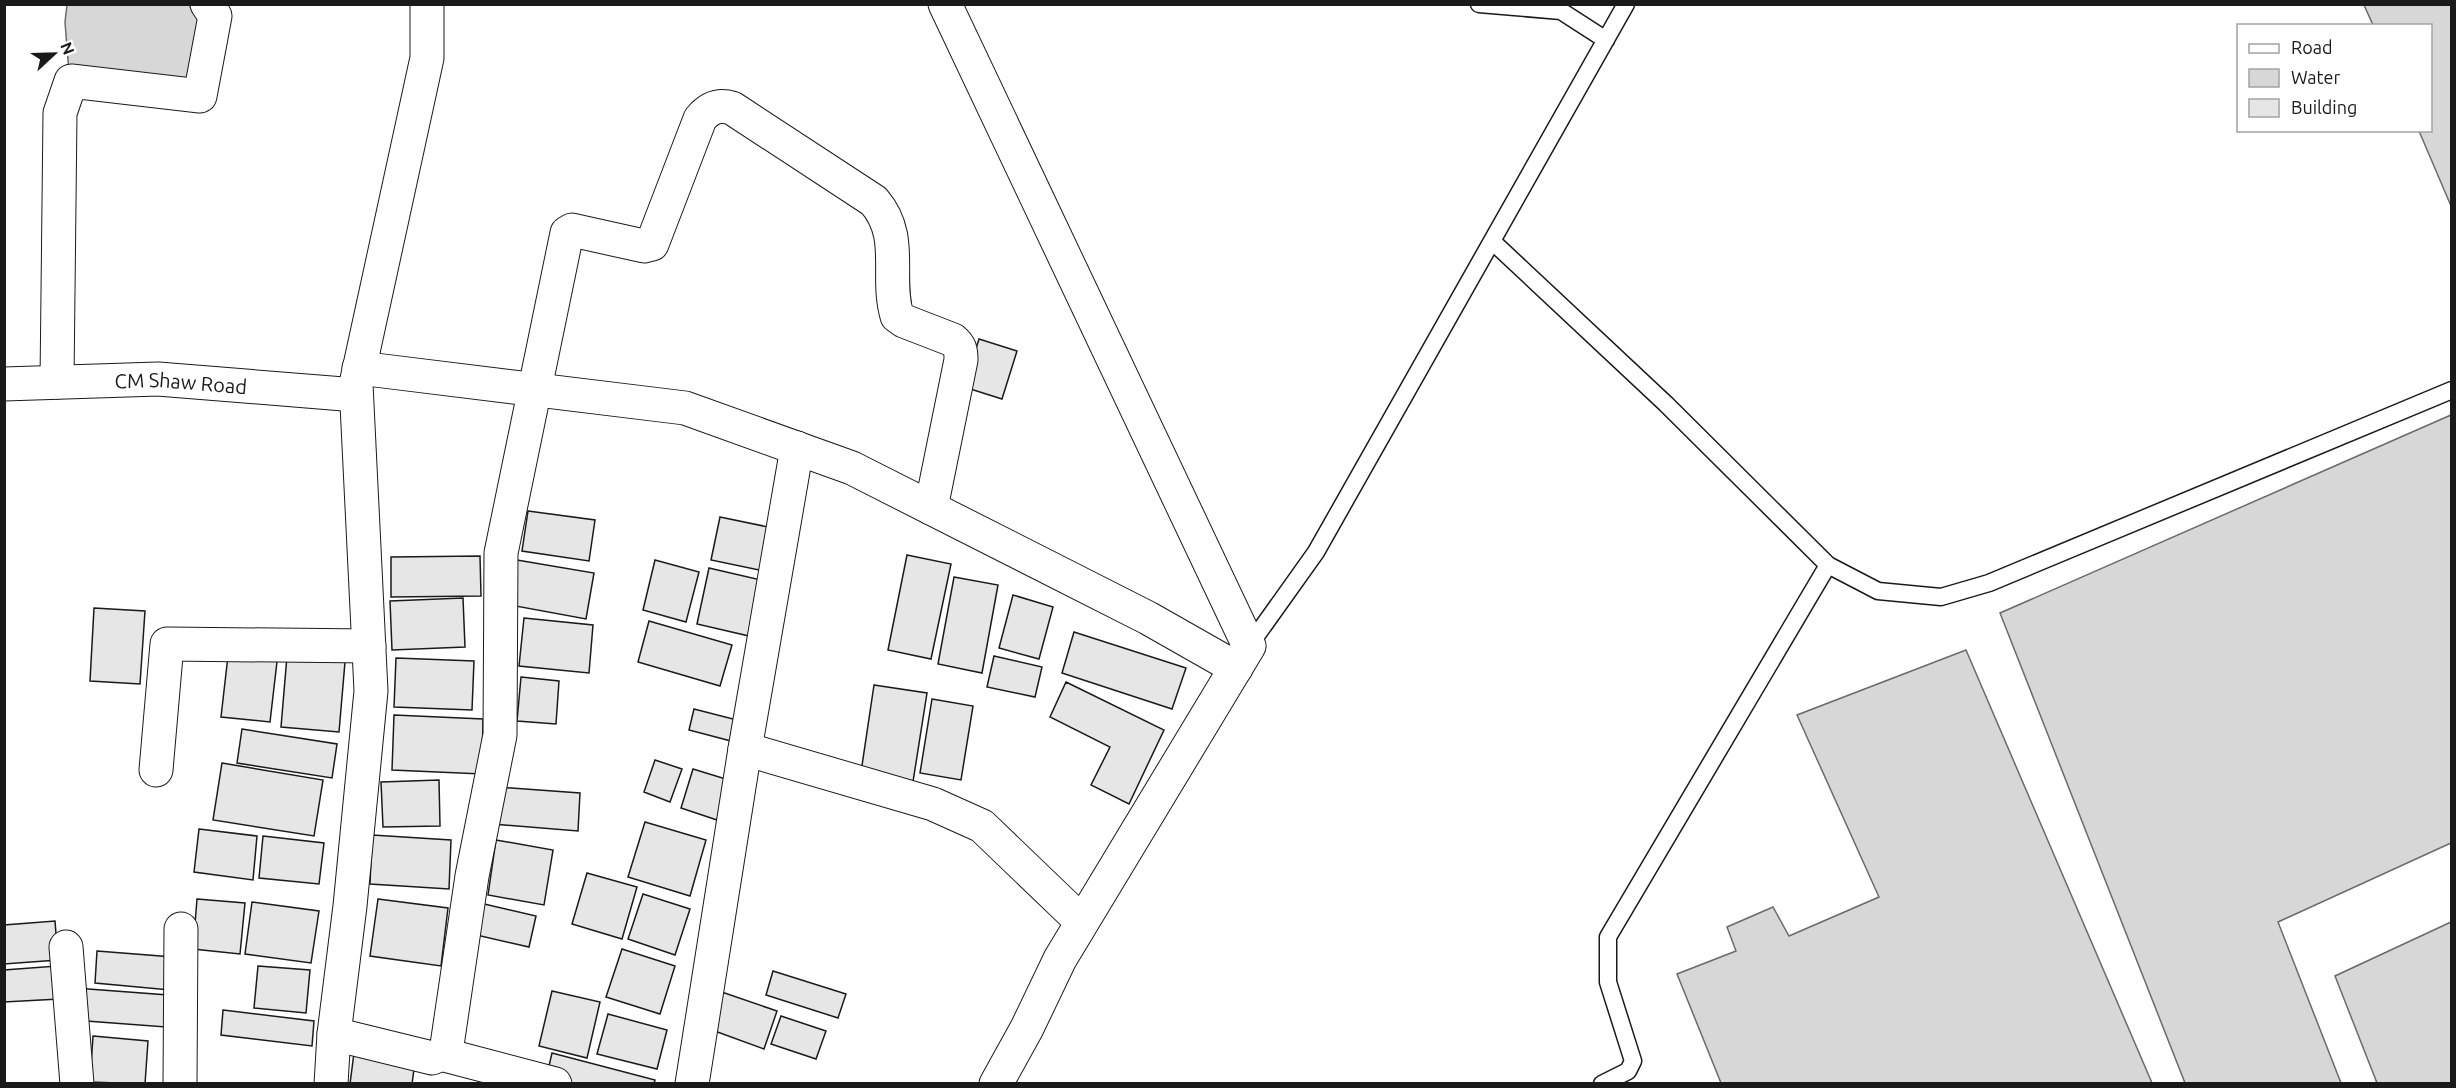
<svg xmlns="http://www.w3.org/2000/svg" width="2456" height="1088" font-family="Ubuntu,sans-serif">
<style>
.water{fill:#d7d7d7;stroke:#6a6a6a;stroke-width:1.5}
.building{fill:#e6e6e6;stroke:#1a1a1a;stroke-width:1.5}
.lines{fill:none;stroke-linecap:round;stroke-linejoin:round}
.service-casing{stroke:#1a1a1a;stroke-width:19}
.minor-casing{stroke:#1a1a1a;stroke-width:35}
.service{stroke:#fff;stroke-width:16}
.minor{stroke:#fff;stroke-width:33}
.labels{text-anchor:middle;dominant-baseline:central;stroke-width:4.5;stroke-linejoin:round;paint-order:stroke}
.street-label{font-size:20px;fill:#1a1a1a;stroke:#fff}
</style>
<rect width="100%" height="100%" fill="#fff"/>
<!-- water -->
<path class="water" d="M 67,5 L 189,5 L 202,22 L 190,82 L 69,73 L 65,22 Z
M 2364,5 L 2451,5 L 2451,206 L 2419,131 L 2430,130 L 2430,26 L 2373,25 Z
M 2451,415 L 2451,843 L 2278,922 L 2341,1083 L 2185,1083 L 2000,613 Z
M 1966,650 L 2152,1083 L 1721,1083 L 1677,974 L 1736,951 L 1727,927 L 1773,907 L 1789,936 L 1879,897 L 1797,715 Z
M 2451,922 L 2451,1083 L 2377,1083 L 2335,976 Z"/>
<!-- building -->
<path class="building" d="M 979,339 L 1017,351 L 1002,399 L 964,387 Z
M 528,511 L 595,520 L 589,561 L 522,551 Z
M 720,517 L 773,528 L 764,571 L 711,560 Z
M 907,555 L 951,564 L 931,659 L 888,650 Z
M 480,556 L 481,596 L 391,597 L 391,557 Z
M 517,560 L 594,573 L 586,619 L 510,605 Z
M 655,560 L 699,572 L 686,622 L 643,610 Z
M 709,568 L 761,580 L 749,636 L 697,624 Z
M 954,577 L 998,585 L 982,673 L 938,664 Z
M 1013,595 L 1053,607 L 1039,659 L 999,648 Z
M 463,598 L 465,647 L 392,650 L 390,601 Z
M 94,608 L 145,611 L 140,684 L 90,681 Z
M 524,618 L 593,625 L 589,673 L 519,666 Z
M 649,621 L 732,645 L 720,686 L 638,662 Z
M 1074,632 L 1186,668 L 1172,709 L 1062,673 Z
M 229,647 L 278,653 L 270,722 L 221,717 Z
M 287,656 L 345,662 L 339,732 L 281,727 Z
M 994,656 L 1042,667 L 1035,697 L 987,687 Z
M 396,658 L 474,661 L 472,710 L 394,707 Z
M 521,677 L 559,681 L 556,724 L 517,721 Z
M 1066,682 L 1164,730 L 1129,804 L 1091,785 L 1110,747 L 1050,717 Z
M 874,685 L 927,693 L 912,788 L 860,779 Z
M 932,699 L 973,706 L 961,780 L 920,773 Z
M 694,709 L 737,720 L 731,741 L 689,730 Z
M 394,715 L 483,719 L 482,774 L 392,770 Z
M 242,729 L 337,744 L 332,778 L 237,763 Z
M 655,760 L 682,769 L 670,802 L 644,792 Z
M 222,763 L 323,780 L 314,836 L 213,820 Z
M 693,769 L 729,780 L 717,820 L 681,808 Z
M 439,780 L 440,826 L 383,827 L 381,782 Z
M 496,787 L 580,793 L 578,831 L 493,824 Z
M 645,822 L 706,840 L 690,896 L 628,877 Z
M 199,829 L 257,836 L 253,880 L 194,872 Z
M 372,835 L 451,840 L 449,889 L 370,884 Z
M 263,836 L 324,843 L 319,884 L 259,878 Z
M 496,840 L 553,850 L 544,905 L 488,895 Z
M 587,873 L 637,887 L 622,939 L 572,924 Z
M 643,894 L 690,909 L 675,955 L 628,939 Z
M 197,899 L 245,903 L 240,954 L 193,949 Z
M 378,899 L 448,908 L 441,966 L 370,956 Z
M 252,902 L 319,911 L 311,963 L 245,954 Z
M 480,903 L 536,916 L 529,947 L 472,934 Z
M 55,921 L 58,960 L 4,964 L 4,925 Z
M 622,949 L 675,966 L 660,1014 L 606,997 Z
M 97,951 L 173,957 L 170,990 L 95,983 Z
M 57,966 L 59,999 L 4,1002 L 4,970 Z
M 258,966 L 310,970 L 306,1013 L 254,1008 Z
M 773,971 L 846,994 L 838,1018 L 766,995 Z
M 75,988 L 168,995 L 166,1027 L 73,1020 Z
M 713,989 L 777,1011 L 764,1049 L 701,1026 Z
M 552,991 L 600,1002 L 587,1058 L 539,1046 Z
M 223,1010 L 314,1021 L 312,1046 L 221,1035 Z
M 608,1014 L 667,1030 L 657,1069 L 597,1054 Z
M 781,1016 L 826,1031 L 816,1059 L 771,1044 Z
M 93,1036 L 148,1041 L 145,1084 L 90,1082 Z
M 355,1045 L 416,1054 L 412,1084 L 350,1084 Z
M 552,1053 L 655,1080 L 654,1084 L 563,1084 L 546,1079 Z"/>
<g class="lines">
<!-- service casing -->
<g class="service-casing">
<path id="service" d="M 1479,4 L 1561,11 L 1606,40
M 1492,241 L 1666,404 L 1828,565 L 1878,591 L 1941,597 L 1989,583 L 2452,390
M 1249,646 L 1316,552 L 1626,4
M 1602,1084 L 1628,1071 L 1633,1061 L 1608,982 L 1608,937 L 1828,565"/>
</g>
<!-- minor casing -->
<g class="minor-casing">
<g id="minor">
<path d="M 945,4 L 1249,646 L 1060,959 L 1027,1028 L 996,1084"/>
<path d="M 359,368 L 685,408 L 852,468 L 1148,618 L 1236,668"/>
<path d="M 57,382 L 60,113 L 71,81 L 200,96 L 215,16 L 207,4"/>
<path id="s1" d="M 4,384 L 158,379 L 356,395"/>
<path d="M 745,749 L 933,804 L 982,826 L 1082,922"/>
<path d="M 156,770 L 167,644 L 369,646"/>
<path d="M 66,947 L 77,1084"/>
<path d="M 334,1034 L 432,1058 L 446,1052 L 472,876 L 500,735 L 501,553 L 567,233 L 572,230 L 644,246 L 652,244 L 700,119 C 709,108 718,104 732,108 L 874,201 C 905,237 885,275 897,316 L 904,321 L 953,340 C 960,346 961,350 961,360 L 931,508"/>
<path d="M 441,1054 L 555,1084"/>
<path d="M 180,1084 L 181,929"/>
<path d="M 331,1084 L 334,1034 L 350,906 L 371,691 L 356,384 L 427,58 L 427,4"/>
<path d="M 692,1084 L 745,749 L 797,448"/>
</g>
</g>
<!-- service -->
<use href="#service" class="service"/>
<!-- minor -->
<use href="#minor" class="minor"/>
</g>
<g class="labels">
<!-- street labels -->
<g class="street-label">
<text stroke="none"><textPath href="#s1" startOffset="177">CM Shaw Road</textPath></text>
</g>
</g>
<!-- border -->
<rect width="2456" height="1088" fill="none" stroke="#1a1a1a" stroke-width="12"/>
<!-- legend -->
<rect x="2237" y="24" width="195" height="108" fill="#ffffff" stroke="#a3a3a3" stroke-width="1.5"/>
<rect x="2249" y="44" width="30" height="9" fill="#ffffff" stroke="#a3a3a3" stroke-width="1.5"/>
<text x="2291" y="54" font-size="18" fill="#1a1a1a">Road</text>
<rect x="2249" y="69" width="30" height="18" fill="#d7d7d7" stroke="#a3a3a3" stroke-width="1.5"/>
<text x="2291" y="84" font-size="18" fill="#1a1a1a">Water</text>
<rect x="2249" y="99" width="30" height="18" fill="#e6e6e6" stroke="#a3a3a3" stroke-width="1.5"/>
<text x="2291" y="114" font-size="18" fill="#1a1a1a">Building</text>
<!-- north arrow -->
<g transform="translate(54 54) rotate(68)" stroke="#ffffff" stroke-width="4.5" paint-order="stroke">
<path d="M0-4.5L10 22L0 15L-10 22Z" fill="#1a1a1a"/>
<text y="-9" font-size="16" font-weight="bold" text-anchor="middle" fill="#1a1a1a">N</text>
</g>
</svg>
